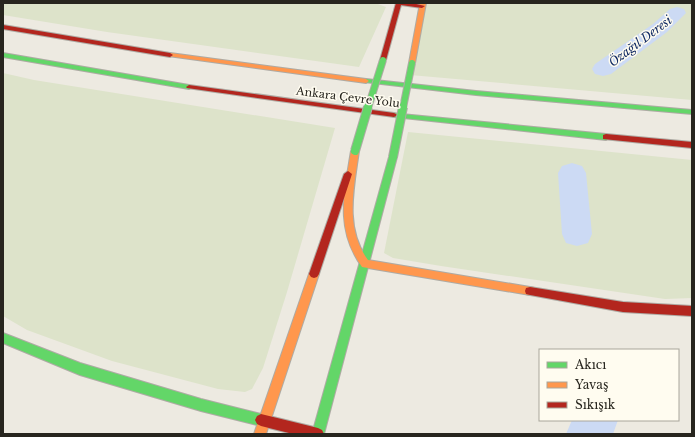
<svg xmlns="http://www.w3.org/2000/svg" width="695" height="437" font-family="'Libre Baskerville',serif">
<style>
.green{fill:#dde3ca}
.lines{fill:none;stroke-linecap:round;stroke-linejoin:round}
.river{fill:#ccdaf4;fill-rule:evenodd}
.fast-casing{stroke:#aeaba4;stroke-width:2}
.slow-casing{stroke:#aeaba4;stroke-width:2}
.jam-casing{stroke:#aeaba4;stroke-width:2}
.fast{fill:#63d668;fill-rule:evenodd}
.slow{fill:#ff974d;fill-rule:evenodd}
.jam{fill:#b3261e;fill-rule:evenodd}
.fast-bridge-far1-casing{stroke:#aeaba4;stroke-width:8;stroke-linecap:butt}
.fast-bridge-casing{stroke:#aeaba4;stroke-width:10;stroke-linecap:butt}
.fast-bridge-far1{stroke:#63d668;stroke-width:6}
.fast-bridge{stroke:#63d668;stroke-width:8}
.labels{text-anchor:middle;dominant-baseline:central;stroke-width:3;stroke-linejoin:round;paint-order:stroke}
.far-street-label{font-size:11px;fill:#27251e;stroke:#fffcf0}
.far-water-label{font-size:12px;font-style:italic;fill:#112a64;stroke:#fffcf0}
</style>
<rect width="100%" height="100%" fill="#edeae1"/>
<!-- green -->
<path class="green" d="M 3,3 L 375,3 L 386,7 L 359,67 L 107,32 L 3,15 Z
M 423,3 L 692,3 L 692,100 L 410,75 Z
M 3,73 L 34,80 L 335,128 L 287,292 L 263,368 L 252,389 L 245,392 L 218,389 L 112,361 L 27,330 L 3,316 Z
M 408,132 L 692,160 L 692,298 L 665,299 L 441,266 L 393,258 L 384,253 Z"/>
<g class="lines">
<!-- river -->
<path class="river" d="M 677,7 L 684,9 L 686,13 L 667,32 L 611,74 L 603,76 L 595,74 L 592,69 L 595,64 L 653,24 L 670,9 Z
M 572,163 L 582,166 L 586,173 L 592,234 L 588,243 L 577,246 L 566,243 L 562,234 L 558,173 L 562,166 Z
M 572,420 L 618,420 L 613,434 L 566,434 Z"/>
<!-- fast casing -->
<g class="fast-casing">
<path id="fast" d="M 3,53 L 189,85 L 192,87 L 189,89 L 3,57 Z
M 366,79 L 476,91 L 692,110 L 692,114 L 476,95 L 364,82 L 364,80 Z
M 391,113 L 606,134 L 610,137 L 606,140 L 394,117 L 390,115 Z
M 393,154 L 397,157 L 324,434 L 312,434 L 389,157 Z
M 3,333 L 80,363 L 201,399 L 261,414 L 265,416 L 267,420 L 265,424 L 261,426 L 201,411 L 80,375 L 3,343 Z"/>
</g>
<!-- slow casing -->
<g class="slow-casing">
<path id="slow" d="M 420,3 L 426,3 L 415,63 L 412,65 L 409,63 Z
M 170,53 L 366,79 L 369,81 L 366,83 L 168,56 L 167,55 Z
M 355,148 L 359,151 C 354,188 344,228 368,260 L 530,287 L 534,288 L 535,291 L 534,294 L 530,295 L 362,267 C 335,229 344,194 351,151 Z
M 314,270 L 317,271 L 319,274 L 266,434 L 254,434 L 309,274 L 311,271 Z"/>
</g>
<!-- jam casing -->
<g class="jam-casing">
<path id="jam" d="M 396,3 L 412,3 L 425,6 L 422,8 L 401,5 L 386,60 L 383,62 L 380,60 Z
M 3,25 L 170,53 L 173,55 L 170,57 L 3,29 Z
M 189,85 L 394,113 L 398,115 L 394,117 L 187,88 L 186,87 Z
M 606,134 L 692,142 L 692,148 L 603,139 L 603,135 Z
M 348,171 L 352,174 L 319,274 L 317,277 L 314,278 L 311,277 L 309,274 L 344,174 Z
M 530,287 L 623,302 L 692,306 L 692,316 L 623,312 L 530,295 L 526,294 L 525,291 L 526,288 Z
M 261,414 L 318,428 L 322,430 L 324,434 L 293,434 L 261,426 L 257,424 L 255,420 L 257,416 Z"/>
</g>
<!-- fast -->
<use href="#fast" class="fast"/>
<!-- slow -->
<use href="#slow" class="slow"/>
<!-- jam -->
<use href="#jam" class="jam"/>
<!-- fast-bridge-far1 casing -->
<g class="fast-bridge-far1-casing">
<path id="fast-bridge-far1" d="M 368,108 L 383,60
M 403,108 L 412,63"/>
</g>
<!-- fast-bridge casing -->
<g class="fast-bridge-casing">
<path id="fast-bridge" d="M 355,151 L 368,107
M 393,157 L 403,107"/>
</g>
<!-- fast-bridge-far1 -->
<use href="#fast-bridge-far1" class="fast-bridge-far1"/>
<!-- fast-bridge -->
<use href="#fast-bridge" class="fast-bridge"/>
</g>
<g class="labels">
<!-- far-street labels -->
<g class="far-street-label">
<text transform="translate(348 97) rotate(7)">Ankara Çevre Yolu</text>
</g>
<!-- far-water labels -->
<g class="far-water-label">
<text transform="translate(640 41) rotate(-37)">Özağıl Deresi</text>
</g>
</g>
<!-- border -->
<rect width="695" height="437" fill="none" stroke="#27251e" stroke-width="8"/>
<!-- legend -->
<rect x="539" y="349" width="140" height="72" fill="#fffcf0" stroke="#a9a69c"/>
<rect x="547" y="362" width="20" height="6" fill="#63d668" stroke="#a9a69c"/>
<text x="575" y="369" font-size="12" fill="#27251e">Akıcı</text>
<rect x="547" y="382" width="20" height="6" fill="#ff974d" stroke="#a9a69c"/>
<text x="575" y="389" font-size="12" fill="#27251e">Yavaş</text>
<rect x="547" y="402" width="20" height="6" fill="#b3261e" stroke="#a9a69c"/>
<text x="575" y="409" font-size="12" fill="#27251e">Sıkışık</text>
</svg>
